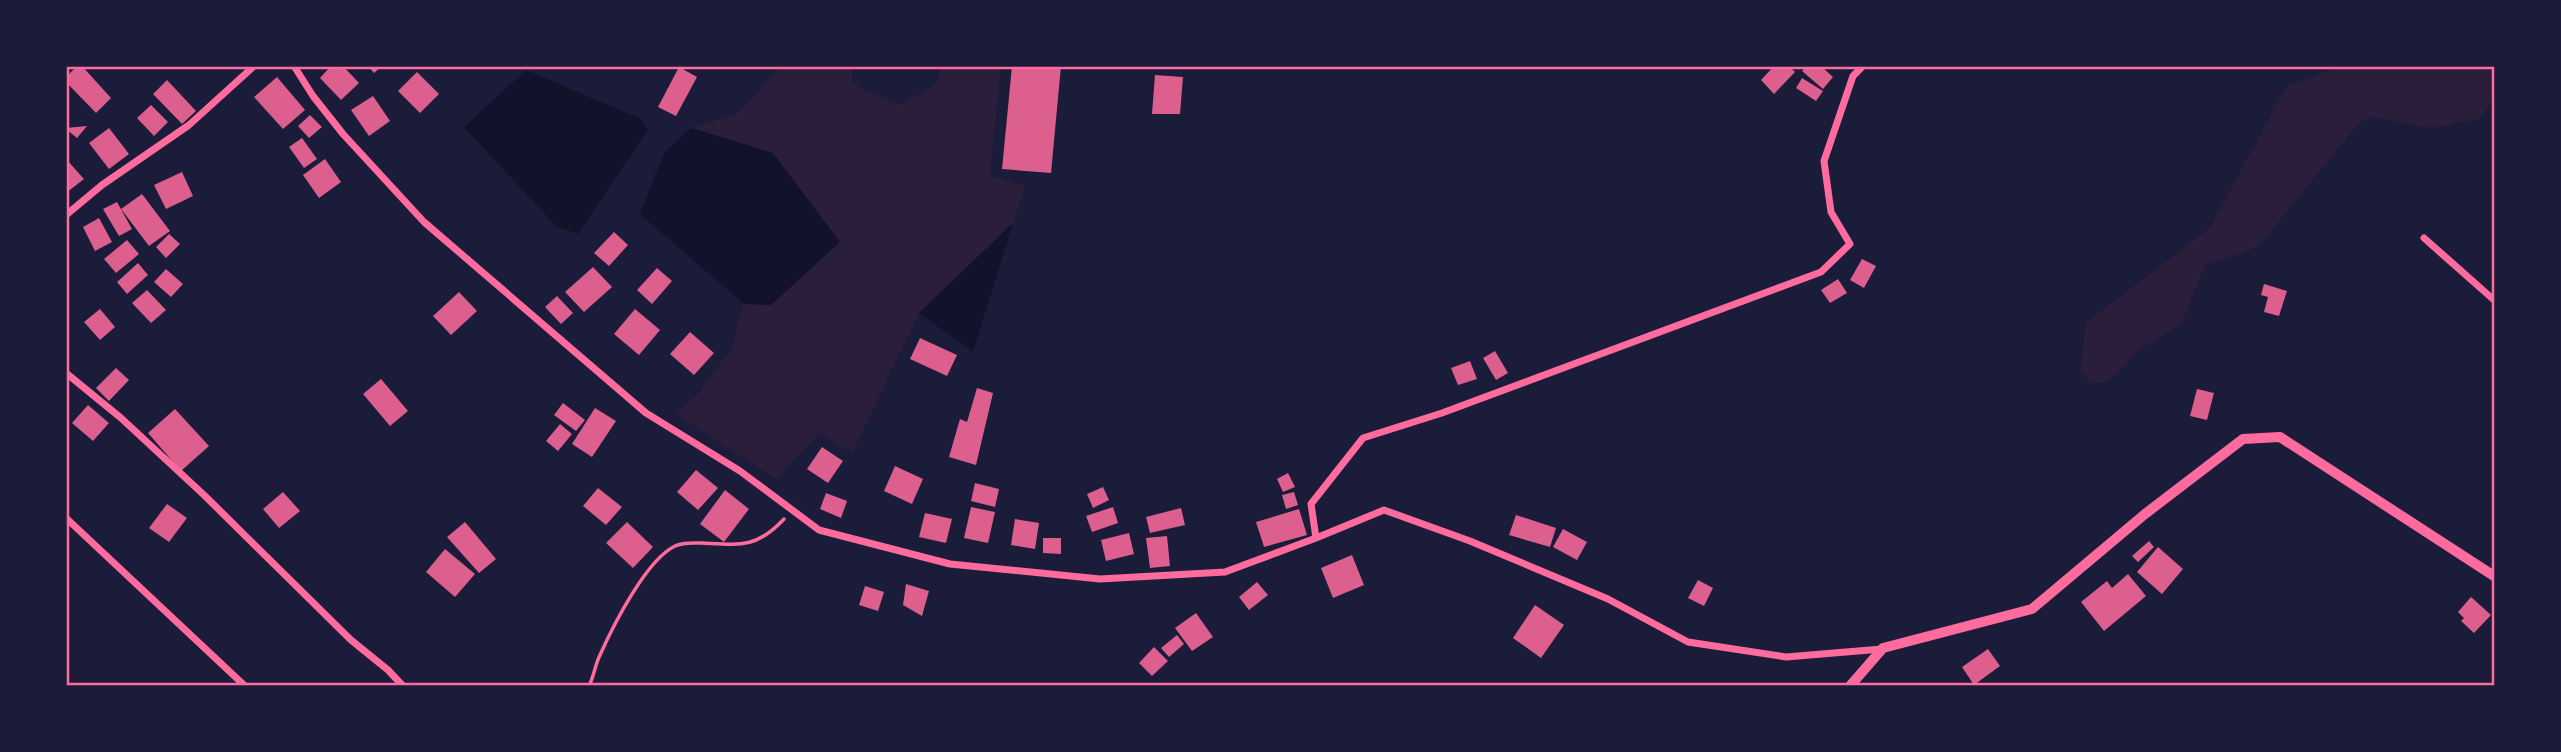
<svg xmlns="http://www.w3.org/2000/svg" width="2561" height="752" font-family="Bitter,serif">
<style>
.green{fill:#2a1e3b}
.water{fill:#12122b}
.building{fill:#dd5f8e}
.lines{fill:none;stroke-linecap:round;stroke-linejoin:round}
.path{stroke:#ff6b9d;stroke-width:3.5}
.minor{stroke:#ff6b9d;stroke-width:7}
.tertiary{stroke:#ff6b9d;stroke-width:10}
.neatline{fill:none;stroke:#ff6b9d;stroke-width:2.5}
</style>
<rect width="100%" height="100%" fill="#1b1b3a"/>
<!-- green -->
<path class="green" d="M 777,67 L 852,67 L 852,84 L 901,105 L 938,82 L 940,67 L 1001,67 L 990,176 L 1025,186 L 1013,223 L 919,313 L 852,453 L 820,433 L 793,460 L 777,480 L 676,414 L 701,391 L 731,349 L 744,304 L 771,305 L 773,153 L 691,128 L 738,113 L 777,71 Z
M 2339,67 L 2494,67 L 2494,100 L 2479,119 L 2432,128 L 2372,117 L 2358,124 L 2263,241 L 2249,251 L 2205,264 L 2182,324 L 2141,348 L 2108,382 L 2091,383 L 2081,371 L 2085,323 L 2210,228 L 2286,87 Z"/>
<!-- water -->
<path class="water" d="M 526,70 L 641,119 L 648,130 L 578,234 L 557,227 L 464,127 Z
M 691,128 L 773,153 L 840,242 L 771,305 L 744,304 L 640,214 L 664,153 Z
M 1013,223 L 973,352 L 919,313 Z"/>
<!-- building -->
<path class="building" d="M 77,66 L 82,66 L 111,98 L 96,113 L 66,82 L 66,77 Z
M 331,66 L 343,66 L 359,83 L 341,100 L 320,78 Z
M 368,66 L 382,66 L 374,73 Z
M 1012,66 L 1061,66 L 1051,173 L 1002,169 Z
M 1774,66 L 1789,66 L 1795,72 L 1774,94 L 1761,80 Z
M 1807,66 L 1821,66 L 1833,77 L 1823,89 L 1802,71 Z
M 679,67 L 697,77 L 676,116 L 658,107 Z
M 417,72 L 439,94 L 420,113 L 398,91 Z
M 1155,75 L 1183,77 L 1180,114 L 1152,114 Z
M 277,77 L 305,110 L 283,129 L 254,97 Z
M 1802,78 L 1823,91 L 1816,101 L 1796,88 Z
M 167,80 L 196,111 L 182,124 L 153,94 Z
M 373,96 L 390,121 L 369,136 L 351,110 Z
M 151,105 L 168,122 L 154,136 L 137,118 Z
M 310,115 L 322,127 L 309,138 L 298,126 Z
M 87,126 L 77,138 L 66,129 L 66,128 Z
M 109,128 L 129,154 L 109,169 L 89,143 Z
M 302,138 L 317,159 L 304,168 L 289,147 Z
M 66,159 L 84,179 L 66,193 Z
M 325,159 L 341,182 L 319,198 L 303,175 Z
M 182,172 L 193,196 L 166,209 L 154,185 Z
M 142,194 L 170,231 L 149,246 L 121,209 Z
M 117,202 L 132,229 L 119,236 L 103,209 Z
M 99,218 L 112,242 L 95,251 L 83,227 Z
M 614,232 L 628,245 L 609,266 L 594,253 Z
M 169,234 L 180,244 L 166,258 L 156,247 Z
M 127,240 L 139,254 L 116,273 L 104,259 Z
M 1862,259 L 1876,266 L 1864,288 L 1850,280 Z
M 138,263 L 148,275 L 127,294 L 117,282 Z
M 593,267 L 612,287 L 584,312 L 565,292 Z
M 657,268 L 672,281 L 652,304 L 637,290 Z
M 166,269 L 183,284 L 171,297 L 154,282 Z
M 1838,279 L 1847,293 L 1830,303 L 1821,290 Z
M 2264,284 L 2287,291 L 2279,316 L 2264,312 L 2268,297 L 2261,295 Z
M 147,290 L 166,310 L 151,323 L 132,303 Z
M 459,292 L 477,311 L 451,335 L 433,316 Z
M 557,296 L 573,313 L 561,324 L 545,307 Z
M 100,309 L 115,327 L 100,340 L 84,322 Z
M 635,309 L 660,330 L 639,355 L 614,334 Z
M 690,332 L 714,353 L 694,375 L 670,354 Z
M 920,338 L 957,355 L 947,376 L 910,359 Z
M 1495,351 L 1508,373 L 1496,380 L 1483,358 Z
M 1470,361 L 1477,379 L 1458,385 L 1451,368 Z
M 116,368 L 129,380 L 109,401 L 96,388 Z
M 381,379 L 408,411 L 390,426 L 363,394 Z
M 977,388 L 993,393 L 976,465 L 949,457 L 960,419 L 967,422 Z
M 2197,389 L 2214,393 L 2207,420 L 2190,416 Z
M 563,403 L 585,420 L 576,431 L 554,415 Z
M 88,405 L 109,423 L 93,441 L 72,423 Z
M 595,408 L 616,421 L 592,457 L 572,444 Z
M 175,409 L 209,446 L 181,471 L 148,433 Z
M 560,424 L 572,434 L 558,451 L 546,441 Z
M 822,447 L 843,461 L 828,483 L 807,469 Z
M 895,466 L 923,479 L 912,504 L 884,491 Z
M 696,470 L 718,488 L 698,510 L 677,492 Z
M 1288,473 L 1295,487 L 1283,492 L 1277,479 Z
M 975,483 L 999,489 L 995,507 L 971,501 Z
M 1103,487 L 1109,500 L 1093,508 L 1087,494 Z
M 598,488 L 622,507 L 606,525 L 583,506 Z
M 725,490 L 749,509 L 724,542 L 700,524 Z
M 283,492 L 300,511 L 279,528 L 263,509 Z
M 1294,492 L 1298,505 L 1286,509 L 1282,495 Z
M 826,493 L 847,501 L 841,518 L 820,509 Z
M 167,504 L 187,518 L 169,542 L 149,528 Z
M 971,507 L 995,512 L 988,543 L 964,538 Z
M 1113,507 L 1118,523 L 1092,532 L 1086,516 Z
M 1181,508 L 1185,525 L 1150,533 L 1146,517 Z
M 1299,509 L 1307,535 L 1264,547 L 1256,522 Z
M 925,513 L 952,519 L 946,543 L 919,537 Z
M 1516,515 L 1556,528 L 1550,547 L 1509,535 Z
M 1015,519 L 1039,523 L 1035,549 L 1011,545 Z
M 465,522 L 496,559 L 479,573 L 447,537 Z
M 627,522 L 653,547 L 633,568 L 606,543 Z
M 1563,529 L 1587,542 L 1577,560 L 1553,547 Z
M 1129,533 L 1134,554 L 1106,561 L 1101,540 Z
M 1167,536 L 1170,566 L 1150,568 L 1146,538 Z
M 1043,538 L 1061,538 L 1061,554 L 1043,553 Z
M 2149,541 L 2154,547 L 2138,562 L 2132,556 Z
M 2158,547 L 2183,569 L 2162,594 L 2137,572 Z
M 445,549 L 475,574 L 455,597 L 426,572 Z
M 1352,555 L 1364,585 L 1333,598 L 1321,568 Z
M 2128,574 L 2146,596 L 2104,631 L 2081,602 L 2107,581 L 2112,588 Z
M 1698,580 L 1713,588 L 1704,606 L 1688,598 Z
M 1257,582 L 1268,595 L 1249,610 L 1239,597 Z
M 906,584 L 929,591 L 922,616 L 903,605 Z
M 865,586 L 884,592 L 878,611 L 859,605 Z
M 2471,597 L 2491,615 L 2474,633 L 2461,621 L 2464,618 L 2458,612 Z
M 1535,605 L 1564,625 L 1541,658 L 1513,638 Z
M 1196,613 L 1213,637 L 1192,651 L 1175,628 Z
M 1177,635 L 1184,644 L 1169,657 L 1161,648 Z
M 1154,647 L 1168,661 L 1152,676 L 1139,663 Z
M 1988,649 L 2000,666 L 1974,685 L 1962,667 Z"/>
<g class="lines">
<!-- path -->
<path class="path" d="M 589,686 C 594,676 595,665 600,655 C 613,626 646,560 675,546 C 683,542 693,543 701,543 C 739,545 756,549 784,519"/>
<!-- minor -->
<path class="minor" d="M 294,66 L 313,96 L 343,134 L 424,222 L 646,413 L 740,471 L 819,530 L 950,564 L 1100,579 L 1225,572 L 1316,538 L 1384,510 L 1470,541 L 1608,599 L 1688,642 L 1786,657 L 1882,649
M 66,215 L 102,185 L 189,125 L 254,66
M 2424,238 L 2494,300
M 66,373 L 121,418 L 204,495 L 351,640 L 388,670 L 403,686
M 66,518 L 245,686
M 1316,538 L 1311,504 L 1363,438 L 1442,413 L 1821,272 L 1850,244 L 1831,212 L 1824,161 L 1853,76 L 1863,66"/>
<!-- tertiary -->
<path class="tertiary" d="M 1850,686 L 1883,648 L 2032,609 L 2145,514 L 2243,439 L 2280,437 L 2494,576"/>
</g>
<!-- border -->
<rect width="2561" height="752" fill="none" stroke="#1b1b3a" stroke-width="136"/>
<rect x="68" y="68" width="2425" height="616" class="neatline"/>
</svg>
